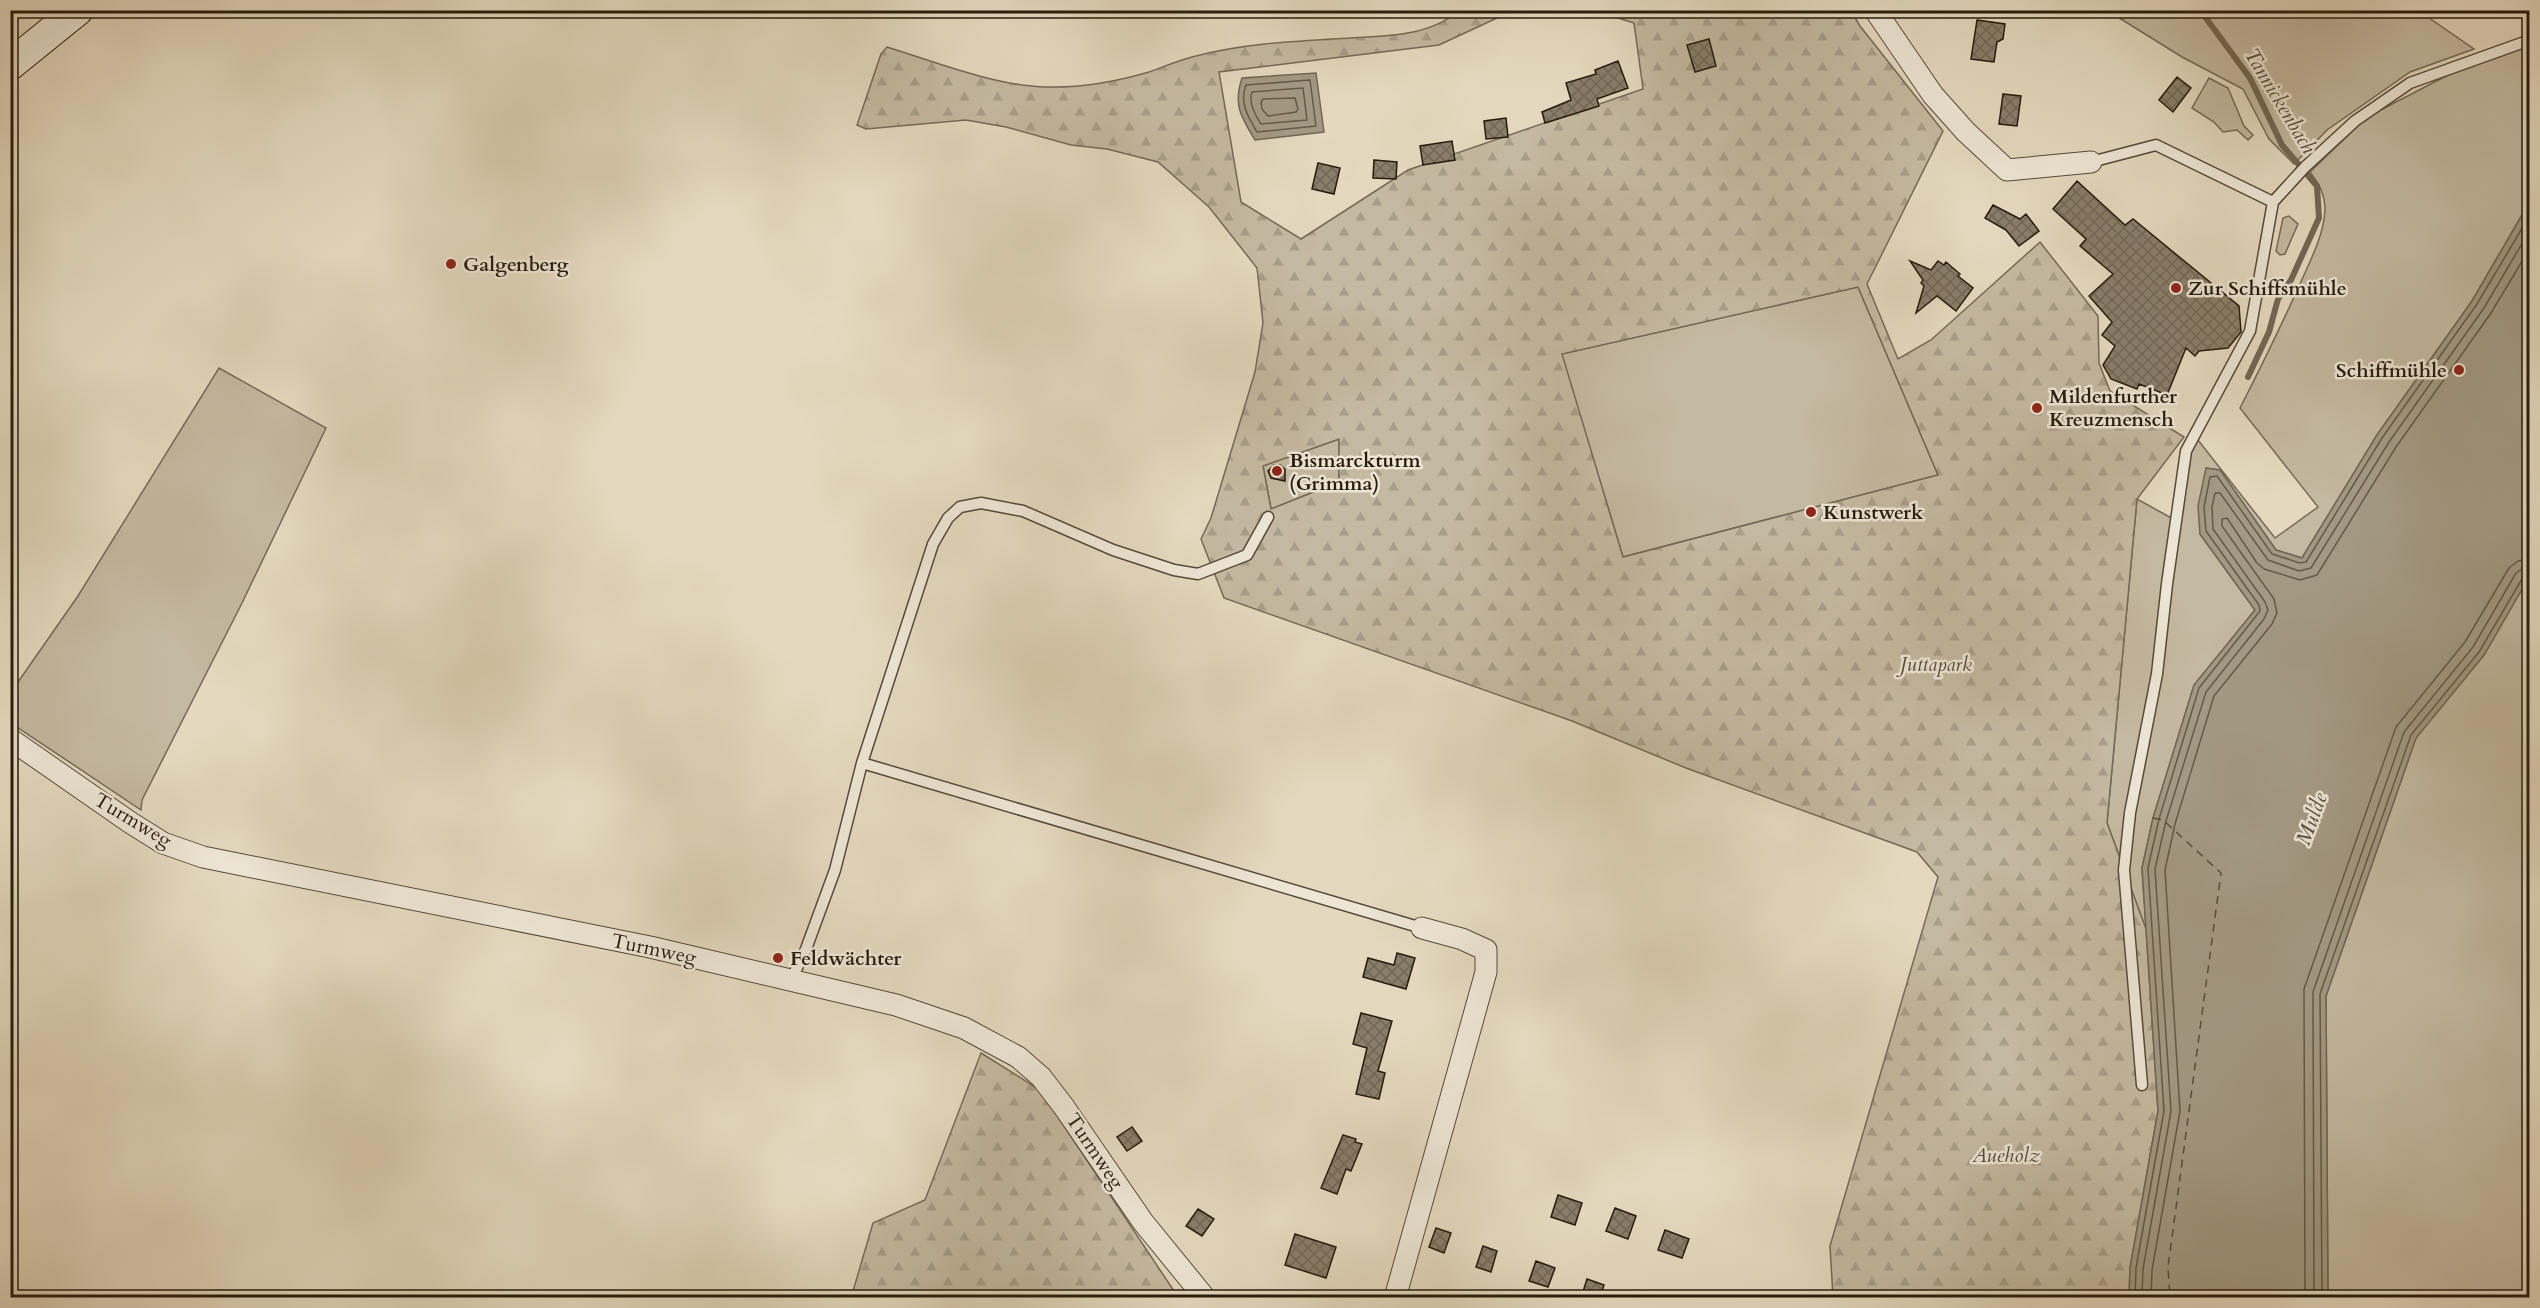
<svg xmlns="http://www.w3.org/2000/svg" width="2540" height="1308" font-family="Cardo,serif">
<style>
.green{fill:#c4b9a1;stroke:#756a58;stroke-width:1.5}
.forest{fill:url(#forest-firs);stroke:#756a58;stroke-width:1.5;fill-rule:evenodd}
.water{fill:#a39983;stroke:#716754;stroke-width:1.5}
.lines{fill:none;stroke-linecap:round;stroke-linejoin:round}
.shore{stroke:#645a48;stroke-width:1.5}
.stream{stroke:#716754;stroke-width:6}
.ferry{stroke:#584e3d;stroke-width:1.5;stroke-dasharray:8 6;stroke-linecap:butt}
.building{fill:url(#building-cross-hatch);stroke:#261c0e;stroke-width:1.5}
.lane-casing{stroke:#564b3a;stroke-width:13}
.street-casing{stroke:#564b3a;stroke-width:23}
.secondary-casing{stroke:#261c0e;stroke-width:32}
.lane{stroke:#ede6d5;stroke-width:10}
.street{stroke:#ede6d5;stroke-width:21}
.secondary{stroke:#ede6d5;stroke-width:30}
.poi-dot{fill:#8f2418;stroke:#ede6d5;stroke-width:2}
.labels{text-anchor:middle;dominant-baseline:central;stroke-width:5;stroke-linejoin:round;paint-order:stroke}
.poi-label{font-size:20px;font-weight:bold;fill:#261c0e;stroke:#ede6d5;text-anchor:start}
.park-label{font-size:20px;font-style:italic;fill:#554b3a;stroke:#ede6d5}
.street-label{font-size:20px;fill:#261c0e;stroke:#ede6d5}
.water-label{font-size:21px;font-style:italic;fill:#584e3d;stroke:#ede6d5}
</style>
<defs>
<pattern id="forest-firs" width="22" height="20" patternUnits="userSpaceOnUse" patternTransform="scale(1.5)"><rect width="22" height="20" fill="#c4b9a1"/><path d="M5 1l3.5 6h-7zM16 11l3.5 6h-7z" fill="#a89e89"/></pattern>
<pattern id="building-cross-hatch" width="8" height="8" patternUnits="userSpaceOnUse" patternTransform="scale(1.5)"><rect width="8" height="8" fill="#897e6a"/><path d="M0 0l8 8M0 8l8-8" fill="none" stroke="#706656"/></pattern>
</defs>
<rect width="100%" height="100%" fill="#e4d9bf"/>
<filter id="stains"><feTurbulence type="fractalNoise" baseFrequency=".00333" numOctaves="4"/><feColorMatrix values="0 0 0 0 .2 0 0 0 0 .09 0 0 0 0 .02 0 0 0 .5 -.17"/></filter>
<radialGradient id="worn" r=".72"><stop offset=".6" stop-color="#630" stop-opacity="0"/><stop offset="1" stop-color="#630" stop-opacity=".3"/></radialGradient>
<!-- green -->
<path class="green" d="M 2108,11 L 2419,11 L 2474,49 L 2410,72 L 2327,130 L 2294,164 L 2269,139 L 2243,89 L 2182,57 Z
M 2529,45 L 2529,203 L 2472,301 L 2377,435 L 2302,558 L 2276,550 L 2220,470 L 2206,468 L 2200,534 L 2255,610 L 2194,685 L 2153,818 L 2142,868 L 2146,929 L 2107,823 L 2137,499 L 2175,520 L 2194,435 L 2275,538 L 2318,507 L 2240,408 C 2261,367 2281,326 2300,284 C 2310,261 2324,235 2325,210 C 2325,194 2319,184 2310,172 L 2367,117 L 2450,74 Z
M 2209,78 L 2228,88 L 2244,126 L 2253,135 L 2248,140 L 2237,130 L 2223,132 L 2214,122 L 2192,108 Z
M 2289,216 L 2298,224 L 2285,254 L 2280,255 L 2276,251 L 2283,218 Z
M 1858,287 L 1938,475 L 1623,557 L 1561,354 Z
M 219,368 L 326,428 L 242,603 L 142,800 L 141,810 L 11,723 L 11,692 L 78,596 Z
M 1339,439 L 1339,482 L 1271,509 L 1263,466 Z
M 2529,577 L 2529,1297 L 2328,1297 L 2326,996 L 2416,738 L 2484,655 Z"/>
<!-- forest -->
<path class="forest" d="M 1458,11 L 1512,11 L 1439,45 L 1219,72 L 1241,202 L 1301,239 L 1408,170 L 1643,89 L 1634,23 L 1596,11 L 1851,11 L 1860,26 L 1943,131 L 1867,284 L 1898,359 L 1931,340 L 2040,242 L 2098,316 L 2099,363 L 2110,391 L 2184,437 L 2137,499 L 2107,823 L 2146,929 L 2158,1111 L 2130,1268 L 2129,1297 L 1833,1297 L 1830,1246 L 1938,877 L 1917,852 L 1686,768 L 1572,721 L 1224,598 L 1201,539 L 1211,518 L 1255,372 L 1263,323 L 1257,268 L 1209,207 L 1158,162 L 1107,149 L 1071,145 L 1006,127 L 966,120 L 866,129 L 857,125 L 881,54 L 887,47 C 935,62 996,86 1046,87 C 1081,88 1115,82 1149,72 C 1163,67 1177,61 1192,57 C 1244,43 1297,41 1350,38 C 1386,36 1430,36 1458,11 ZM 1858,287 L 1938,475 L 1623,557 L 1562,354 ZM 1339,439 L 1339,482 L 1271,509 L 1263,466 Z
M 981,1053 L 1040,1090 L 1178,1297 L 851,1298 L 873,1223 L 925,1200 Z"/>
<!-- water -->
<path class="water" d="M 1316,73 L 1324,132 L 1255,140 C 1241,117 1233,105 1242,78 Z
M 2529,203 L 2529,577 L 2484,655 L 2416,738 L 2326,996 L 2328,1297 L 2129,1297 L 2130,1268 L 2158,1111 L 2142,868 L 2153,818 L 2194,685 L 2255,610 L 2200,534 L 2198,506 L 2206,468 L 2220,470 L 2276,550 L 2302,558 L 2377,435 L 2472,301 Z"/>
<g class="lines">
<!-- shore -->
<path class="shore" d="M 1310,80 L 1316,126 L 1257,132 C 1248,117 1239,102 1246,85 Z
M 1303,88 L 1307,120 L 1261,124 C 1255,115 1248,103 1252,92 Z
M 1295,98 L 1298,109 L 1296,112 L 1268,116 L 1262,109 L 1261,102 L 1263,99 Z
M 2135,1298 L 2136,1268 L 2164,1111 L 2148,868 L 2159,819 L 2199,688 L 2260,611 L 2259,605 L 2206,531 L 2204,507 L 2210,477 L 2217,476 L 2272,554 L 2300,563 L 2306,562 L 2382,438 L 2477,304 L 2530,215
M 2142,1298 L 2143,1269 L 2171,1111 L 2155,869 L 2166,821 L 2206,692 L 2264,619 L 2268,610 L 2265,602 L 2213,529 L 2212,507 L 2215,493 L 2220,493 L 2268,560 L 2299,571 L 2311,568 L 2389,442 L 2484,308 L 2530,230
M 2151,1298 L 2152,1270 L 2180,1111 L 2165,870 L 2175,824 L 2214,696 L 2272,624 L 2277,613 L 2274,599 L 2222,526 L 2222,519 L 2227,518 L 2257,563 L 2264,569 L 2300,580 L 2317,575 L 2396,447 L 2491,313 L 2530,248
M 2305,1298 L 2304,989 L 2396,727 L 2465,642 L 2509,568 L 2518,561 L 2530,559
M 2314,1298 L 2313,992 L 2404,732 L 2473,647 L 2516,573 L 2522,569 L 2530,568
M 2322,1298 L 2320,994 L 2411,735 L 2479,652 L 2522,579 L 2530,575"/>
<!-- stream -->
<path class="stream" d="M 2200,10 L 2250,78 L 2282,145 L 2317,186 L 2319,218 L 2291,280 L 2278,299 L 2269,332 L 2248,377"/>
<!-- ferry -->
<path class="ferry" d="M 2153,818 L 2163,820 L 2221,873 L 2168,1267 L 2170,1298"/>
</g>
<!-- building -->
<path class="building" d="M 1977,20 L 2005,24 L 2003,39 L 1997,42 L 1994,62 L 1971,59 Z
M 1709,39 L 1716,66 L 1695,72 L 1687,45 Z
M 1618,61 L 1628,88 L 1597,99 L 1599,106 L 1545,123 L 1542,112 L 1571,100 L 1566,83 L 1596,74 L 1595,70 Z
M 2177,77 L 2191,88 L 2173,112 L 2159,100 Z
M 2003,94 L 2021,96 L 2017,126 L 1999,124 Z
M 1506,118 L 1508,137 L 1486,139 L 1484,121 Z
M 1452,141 L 1455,160 L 1423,165 L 1420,146 Z
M 1374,160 L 1397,162 L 1396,179 L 1373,178 Z
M 1318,163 L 1340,168 L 1334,194 L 1312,189 Z
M 2077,181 L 2125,225 L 2133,219 L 2239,306 L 2241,332 L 2228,348 L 2199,351 L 2195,356 L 2186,348 L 2167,395 L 2139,384 L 2137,389 L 2111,379 L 2103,365 L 2115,346 L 2102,335 L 2112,322 L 2089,296 L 2113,274 L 2080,246 L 2086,239 L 2053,209 Z
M 1993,205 L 2020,219 L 2026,214 L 2039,231 L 2019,246 L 2006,230 L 1985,218 Z
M 1910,261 L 1931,270 L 1938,261 L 1944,265 L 1946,262 L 1960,274 L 1958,276 L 1973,288 L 1956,311 L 1937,296 L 1916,313 L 1924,286 L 1921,283 L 1923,280 Z
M 1274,465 L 1280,465 L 1285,469 L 1285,481 L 1271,478 L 1268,471 Z
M 1397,953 L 1415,958 L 1406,989 L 1363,977 L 1368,958 L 1394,965 Z
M 1361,1013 L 1392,1021 L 1378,1071 L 1385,1073 L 1379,1099 L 1356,1094 L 1367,1048 L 1353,1044 Z
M 1132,1127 L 1142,1141 L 1127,1151 L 1117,1137 Z
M 1343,1135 L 1356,1139 L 1355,1142 L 1362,1144 L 1351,1171 L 1346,1169 L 1337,1194 L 1321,1188 Z
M 1558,1195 L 1582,1203 L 1575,1225 L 1551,1217 Z
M 1615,1208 L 1636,1216 L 1628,1239 L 1606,1231 Z
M 1198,1209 L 1214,1219 L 1202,1236 L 1186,1226 Z
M 1436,1228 L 1451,1233 L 1444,1253 L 1429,1247 Z
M 1665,1230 L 1689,1239 L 1682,1258 L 1658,1250 Z
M 1295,1234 L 1336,1247 L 1326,1278 L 1285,1265 Z
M 1483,1246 L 1497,1251 L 1491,1272 L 1476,1267 Z
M 1536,1261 L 1555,1268 L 1548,1287 L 1529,1281 Z
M 1587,1279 L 1604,1285 L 1600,1298 L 1581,1298 Z"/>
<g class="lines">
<!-- lane casing -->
<g class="lane-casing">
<path id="lane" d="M 2091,162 L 2156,145 L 2273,202
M 862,763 L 1422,928
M 791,980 L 806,949 L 835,870 L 862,763 L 933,544 L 948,518 L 960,507 L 981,503 L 1023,511 L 1113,550 L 1174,570 L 1198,574 L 1247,555 L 1268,517
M 2142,1085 L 2124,870 L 2130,813 L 2157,674 L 2167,584 L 2186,451 L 2250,331 L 2273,202 L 2305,167 L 2355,121 L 2410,83 L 2530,40"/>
</g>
<!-- street casing -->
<g class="street-casing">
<path id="street" d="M 1875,10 L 1933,95 L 1966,132 L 2007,170 L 2091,162
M 10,739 L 131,823 L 163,843 L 203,857 L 650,947 L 896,1005 L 964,1028 L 1018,1057 L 1041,1077 L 1064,1107 L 1143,1222 L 1205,1298
M 1395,1298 L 1486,972 L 1486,950 L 1462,939 L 1422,928"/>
</g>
<!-- secondary casing -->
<g class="secondary-casing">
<path id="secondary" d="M 10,65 L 78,10"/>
</g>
<!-- lane -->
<use href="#lane" class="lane"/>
<!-- street -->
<use href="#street" class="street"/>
<!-- secondary -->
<use href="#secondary" class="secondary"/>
</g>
<!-- markers -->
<g class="poi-dot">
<circle cx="451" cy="264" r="6"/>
<circle cx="2176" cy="288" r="6"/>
<circle cx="2459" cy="370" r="6"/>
<circle cx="2037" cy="408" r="6"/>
<circle cx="1277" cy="471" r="6"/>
<circle cx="1811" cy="512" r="6"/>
<circle cx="778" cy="958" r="6"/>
</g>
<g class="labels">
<!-- poi labels -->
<g class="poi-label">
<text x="463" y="264">Galgenberg</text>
<text x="2188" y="288">Zur Schiffsmühle</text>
<text x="2447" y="370" text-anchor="end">Schiffmühle</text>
<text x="2049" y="396">Mildenfurther<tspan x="2049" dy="23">Kreuzmensch</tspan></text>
<text x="1289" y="460">Bismarckturm<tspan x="1289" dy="23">(Grimma)</tspan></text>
<text x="1823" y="512">Kunstwerk</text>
<text x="790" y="958">Feldwächter</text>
</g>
<!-- park labels -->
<g class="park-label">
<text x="1936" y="664">Juttapark</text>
<text x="2006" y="1155">Aueholz</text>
</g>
<!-- street labels -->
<g class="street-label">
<text transform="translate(133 820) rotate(31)">Turmweg</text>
<text transform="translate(654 949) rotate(12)">Turmweg</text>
<text transform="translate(1095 1151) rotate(56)">Turmweg</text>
</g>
<!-- water labels -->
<g class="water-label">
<text transform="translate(2280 101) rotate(59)">Tannickenbach</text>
<text transform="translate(2312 819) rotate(-70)">Mulde</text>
</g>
</g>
<!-- margin -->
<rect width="2540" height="1308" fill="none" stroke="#e4d9bf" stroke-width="36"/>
<rect x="12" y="12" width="2516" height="1284" fill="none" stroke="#261c0e" stroke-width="3"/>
<rect x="18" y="18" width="2504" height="1272" fill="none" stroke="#261c0e" stroke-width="1.5"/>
<rect width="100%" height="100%" filter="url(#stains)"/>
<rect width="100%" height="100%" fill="url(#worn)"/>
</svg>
